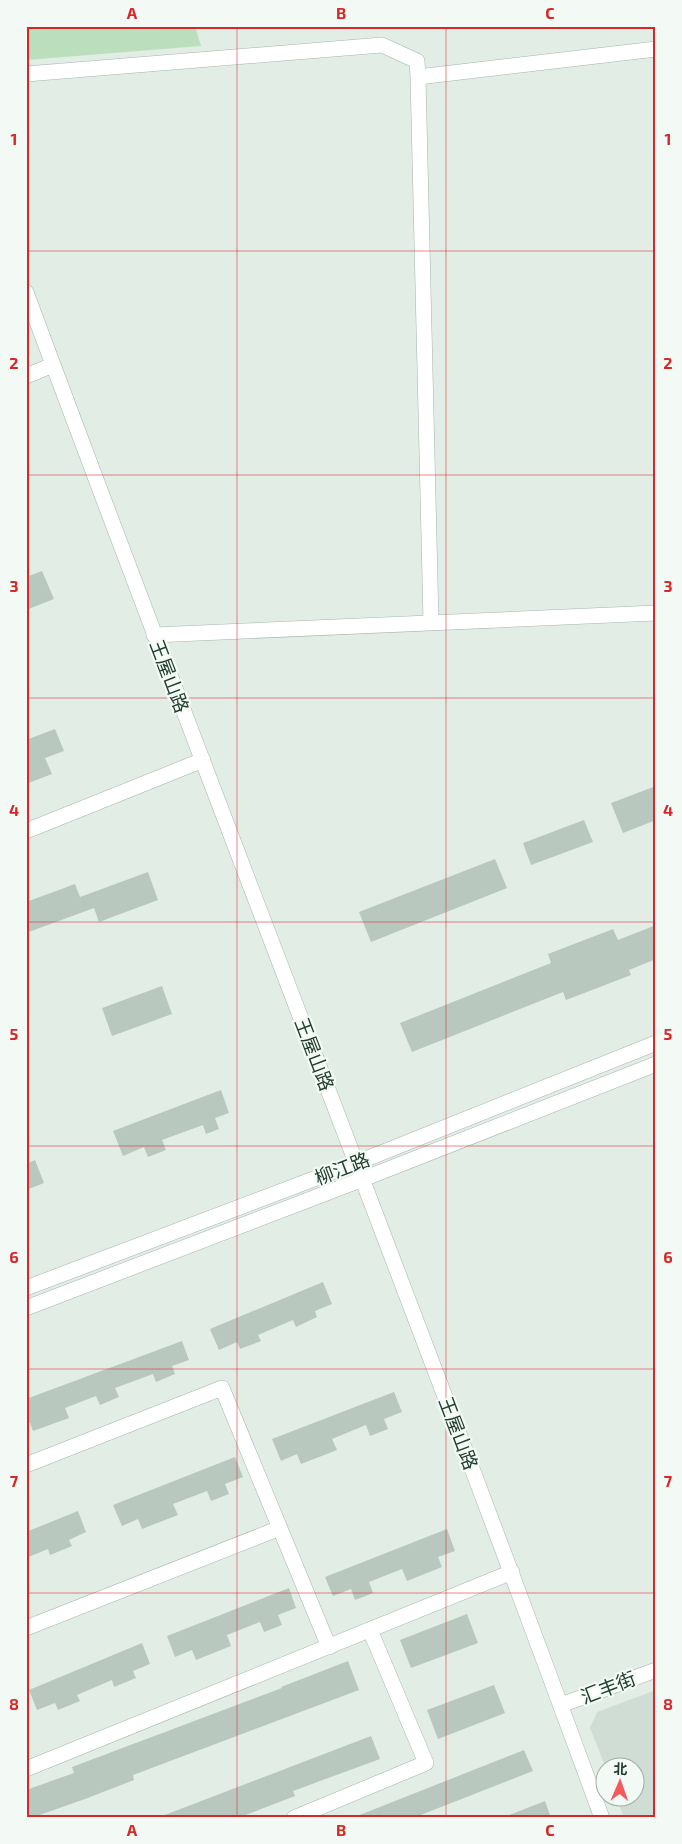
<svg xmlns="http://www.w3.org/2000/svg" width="682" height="1844" font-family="'Exo 2','Noto Sans SC',sans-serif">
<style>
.built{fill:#d0ddd4}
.green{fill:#bbdebc}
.building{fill:#b8c8be}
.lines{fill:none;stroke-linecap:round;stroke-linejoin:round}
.minor-casing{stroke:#a5b5ac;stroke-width:16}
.tertiary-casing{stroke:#a5b5ac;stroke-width:16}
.minor{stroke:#fff;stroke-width:15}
.tertiary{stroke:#fff;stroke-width:15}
.grid{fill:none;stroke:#d62828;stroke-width:1;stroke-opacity:0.55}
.labels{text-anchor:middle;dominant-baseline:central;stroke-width:4.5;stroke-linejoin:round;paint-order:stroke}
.street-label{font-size:19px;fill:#223e30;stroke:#f3f9f5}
.neatline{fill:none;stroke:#d62828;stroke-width:2}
.grid-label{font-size:16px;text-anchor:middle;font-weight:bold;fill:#d62828}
</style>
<rect width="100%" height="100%" fill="#e2ede6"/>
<!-- built -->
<path class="built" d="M 656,1690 L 656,1818 L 624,1818 L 616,1797 L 634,1796 L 634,1766 L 605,1766 L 590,1728 L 597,1712 Z"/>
<!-- green -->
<path class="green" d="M 26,26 L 195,26 L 201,46 L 26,60 Z"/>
<!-- building -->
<path class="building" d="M 42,571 L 54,599 L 26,610 L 26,577 Z
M 55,729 L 64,751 L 45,758 L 52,774 L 26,784 L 26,740 Z
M 656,786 L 656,820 L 623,833 L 611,803 Z
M 584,820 L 593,842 L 531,865 L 523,843 Z
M 495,859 L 507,888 L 371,942 L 359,912 Z
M 148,872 L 158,900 L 99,922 L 94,908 L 26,933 L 26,902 L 75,884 L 80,897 Z
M 656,925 L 656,959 L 629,970 L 631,975 L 566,1000 L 563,992 L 412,1052 L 400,1023 L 551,963 L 548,954 L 613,929 L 618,940 Z
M 162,986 L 172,1014 L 112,1036 L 102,1008 Z
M 221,1090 L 229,1113 L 215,1118 L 219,1129 L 206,1134 L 203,1125 L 162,1140 L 166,1150 L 148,1157 L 144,1147 L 123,1156 L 113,1131 Z
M 35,1160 L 44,1183 L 26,1190 L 26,1164 Z
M 323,1282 L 332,1304 L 315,1311 L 317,1317 L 296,1327 L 293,1320 L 258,1335 L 261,1341 L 240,1349 L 237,1342 L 219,1350 L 210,1329 Z
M 182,1341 L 189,1360 L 172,1366 L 175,1374 L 156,1382 L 153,1374 L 115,1388 L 119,1397 L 100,1405 L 96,1396 L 65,1408 L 69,1418 L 33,1431 L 30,1423 L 26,1425 L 26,1399 Z
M 394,1392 L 402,1412 L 384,1419 L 388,1429 L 370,1436 L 366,1425 L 332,1439 L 337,1450 L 301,1464 L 297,1454 L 281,1461 L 272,1439 Z
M 235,1457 L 243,1477 L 225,1484 L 229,1494 L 211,1501 L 207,1491 L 173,1504 L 178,1515 L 142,1529 L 138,1519 L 122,1526 L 113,1505 Z
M 78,1511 L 86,1532 L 69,1540 L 72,1546 L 50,1555 L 48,1549 L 26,1558 L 26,1532 Z
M 447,1529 L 455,1551 L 438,1557 L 442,1567 L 407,1581 L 402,1569 L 369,1582 L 373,1593 L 355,1600 L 351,1589 L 333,1596 L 325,1577 Z
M 289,1588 L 296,1608 L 278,1615 L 282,1625 L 264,1632 L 260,1622 L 227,1635 L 231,1646 L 196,1660 L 192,1650 L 175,1657 L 167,1636 Z
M 467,1614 L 478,1643 L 411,1668 L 400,1640 Z
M 142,1643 L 150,1664 L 133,1671 L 136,1678 L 114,1687 L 112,1680 L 77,1695 L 80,1701 L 58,1710 L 55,1703 L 37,1710 L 29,1690 Z
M 348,1661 L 359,1690 L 133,1775 L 134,1780 L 85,1799 L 31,1818 L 26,1818 L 26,1790 L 74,1773 L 72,1767 L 282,1688 L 281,1687 Z
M 494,1685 L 505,1713 L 438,1739 L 427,1710 Z
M 371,1736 L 380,1759 L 293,1791 L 295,1796 L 238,1818 L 157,1818 Z
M 524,1750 L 533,1771 L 413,1818 L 352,1818 Z
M 545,1801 L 551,1818 L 504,1818 L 504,1817 Z"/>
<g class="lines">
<!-- minor casing -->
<g class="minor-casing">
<path id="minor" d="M 26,74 L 382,45 L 417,61 L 418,77
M 431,622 L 418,77 L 656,49
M 154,635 L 656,613
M 26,1465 L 222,1388 L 329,1647
M 26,1628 L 280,1528
M 26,1769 L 512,1572
M 294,1818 L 426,1763 L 370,1630"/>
</g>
<!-- tertiary casing -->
<g class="tertiary-casing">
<path id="tertiary" d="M 26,292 C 215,802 415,1307 602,1818
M 26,376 L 53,365
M 26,831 L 203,760
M 26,1288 L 356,1163 L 656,1043
M 26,1308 L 363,1179 L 656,1064
M 561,1705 L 656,1670"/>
</g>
<!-- minor -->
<use href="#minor" class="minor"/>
<!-- tertiary -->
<use href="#tertiary" class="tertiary"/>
</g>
<!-- grid -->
<path class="grid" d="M 237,26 L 237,1818M 446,26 L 446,1818M 26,251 L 656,251M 26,475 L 656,475M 26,698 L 656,698M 26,922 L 656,922M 26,1146 L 656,1146M 26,1369 L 656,1369M 26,1593 L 656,1593"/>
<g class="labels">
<!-- street labels -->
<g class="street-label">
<text transform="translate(170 676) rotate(69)">王屋山路</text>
<text transform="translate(315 1054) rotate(69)">王屋山路</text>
<text transform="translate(342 1168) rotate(-21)">柳江路</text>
<text transform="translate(459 1433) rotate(69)">王屋山路</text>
<text transform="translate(608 1687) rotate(-21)">汇丰街</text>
</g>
</g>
<!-- border -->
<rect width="682" height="1844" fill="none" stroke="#f3f9f5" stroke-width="55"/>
<!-- north arrow -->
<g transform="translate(620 1782) rotate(2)"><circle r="24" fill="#f3f9f5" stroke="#9faea6"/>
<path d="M0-4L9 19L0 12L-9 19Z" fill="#f55959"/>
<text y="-8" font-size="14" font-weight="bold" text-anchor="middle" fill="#223e30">北</text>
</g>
<rect x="28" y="28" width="626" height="1788" class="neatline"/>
<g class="grid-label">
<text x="132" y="19">A</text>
<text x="341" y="19">B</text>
<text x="550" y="19">C</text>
<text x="14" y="145">1</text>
<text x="668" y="145">1</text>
<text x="14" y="369">2</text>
<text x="668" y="369">2</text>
<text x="14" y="592">3</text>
<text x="668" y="592">3</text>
<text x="14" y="816">4</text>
<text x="668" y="816">4</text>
<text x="14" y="1040">5</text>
<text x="668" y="1040">5</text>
<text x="14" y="1263">6</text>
<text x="668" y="1263">6</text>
<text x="14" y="1487">7</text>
<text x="668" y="1487">7</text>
<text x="14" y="1710">8</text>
<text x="668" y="1710">8</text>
<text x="132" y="1836">A</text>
<text x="341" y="1836">B</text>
<text x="550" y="1836">C</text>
</g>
</svg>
